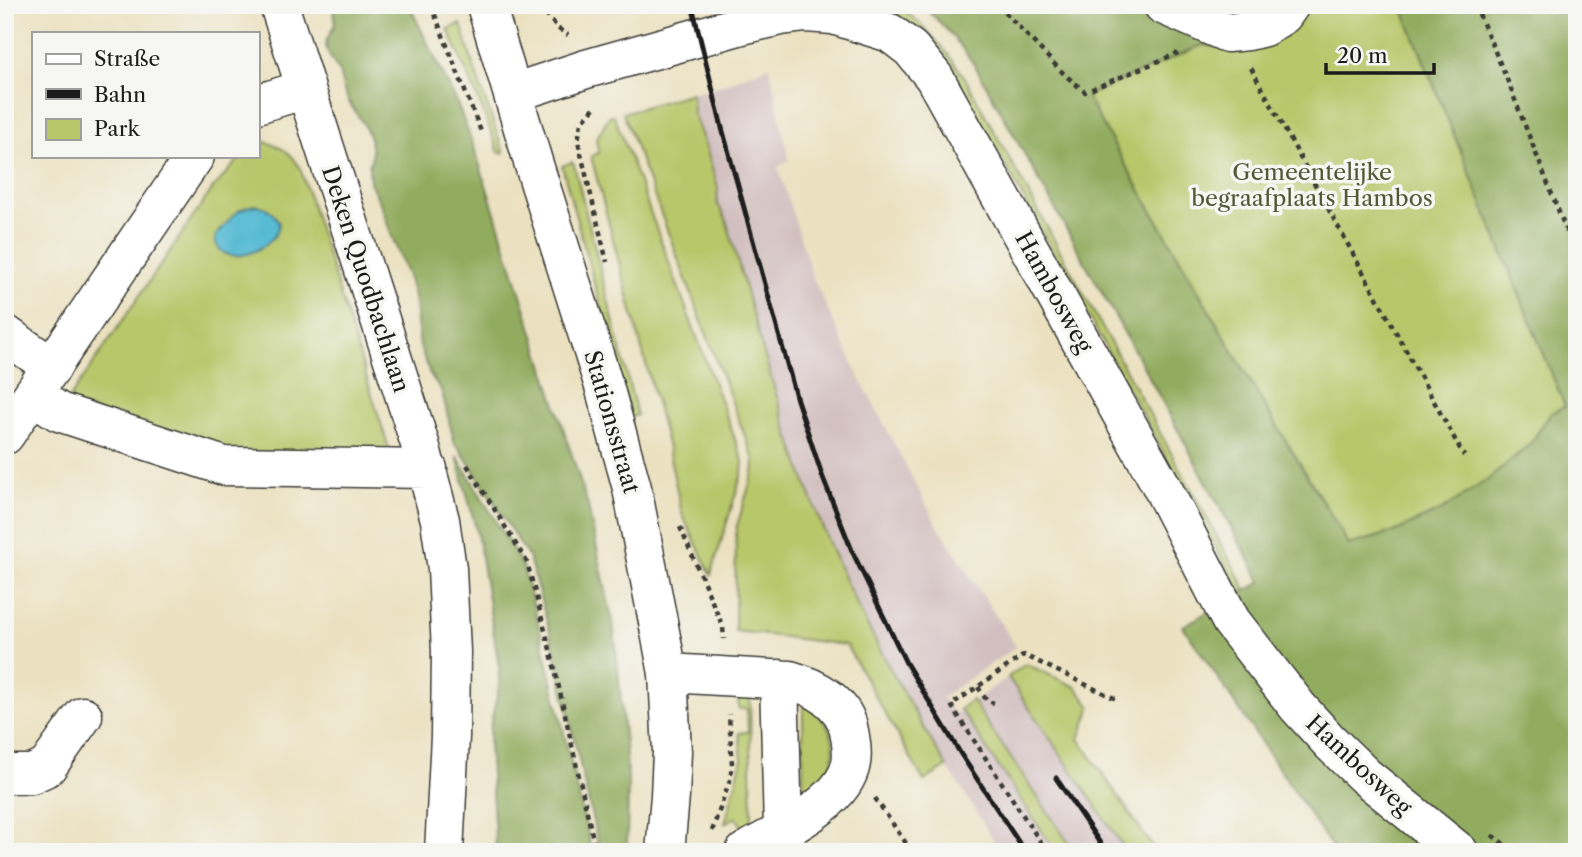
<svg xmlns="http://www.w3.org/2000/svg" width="1582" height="857" font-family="'Libre Caslon Text',serif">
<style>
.industrial{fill:#d2bfc0}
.green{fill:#b8c76a;stroke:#6a7243;stroke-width:2;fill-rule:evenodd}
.forest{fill:#92ac5e;stroke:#57643d;stroke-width:2}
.water{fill:#55bad3;stroke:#386b78;stroke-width:2}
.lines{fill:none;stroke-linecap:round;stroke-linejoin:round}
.minor-casing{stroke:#3b3a35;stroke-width:41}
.major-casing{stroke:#3b3a35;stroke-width:41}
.path{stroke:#3b3a35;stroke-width:4.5;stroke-dasharray:5 5;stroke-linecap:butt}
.minor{stroke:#fff;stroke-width:38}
.major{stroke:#fff;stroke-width:38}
.rail{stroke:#1c1c1c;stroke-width:5}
.labels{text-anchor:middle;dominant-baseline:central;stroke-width:7;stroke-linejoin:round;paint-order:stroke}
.park-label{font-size:23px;fill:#535837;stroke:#f6f6f2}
.street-label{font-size:23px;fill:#1c1c1c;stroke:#f6f6f2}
</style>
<rect width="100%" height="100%" fill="#f6f6f2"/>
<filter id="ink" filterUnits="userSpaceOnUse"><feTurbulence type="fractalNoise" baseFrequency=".0143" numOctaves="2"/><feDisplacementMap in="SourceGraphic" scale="14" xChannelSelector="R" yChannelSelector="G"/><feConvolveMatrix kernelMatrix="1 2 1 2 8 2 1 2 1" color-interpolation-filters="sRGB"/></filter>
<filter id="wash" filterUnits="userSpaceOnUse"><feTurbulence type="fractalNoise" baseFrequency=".00686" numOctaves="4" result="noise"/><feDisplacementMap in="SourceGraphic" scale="28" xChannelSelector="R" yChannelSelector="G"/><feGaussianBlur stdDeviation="1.57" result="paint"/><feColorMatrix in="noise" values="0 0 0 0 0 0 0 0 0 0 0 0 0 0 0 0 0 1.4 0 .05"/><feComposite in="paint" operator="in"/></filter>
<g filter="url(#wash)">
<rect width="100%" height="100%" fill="#ebe1c0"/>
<!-- industrial -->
<path class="industrial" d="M 769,66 L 789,160 L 778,167 L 813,278 L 857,373 L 935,521 L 1016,647 L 942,697 L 955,714 L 1008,677 L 1127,852 L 1001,852 L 915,715 L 866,624 L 836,561 L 807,485 L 781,410 L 726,219 L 716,203 L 718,188 L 707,150 L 693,113 L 692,93 L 722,85 Z"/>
<!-- green -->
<path class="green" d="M 877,5 C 883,5 889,4 894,6 C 920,16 950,56 965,78 L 1257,609 L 1252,613 L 953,70 C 939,53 926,34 907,21 C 898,15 888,10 877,5 Z
M 1309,5 L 1401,5 L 1565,406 L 1551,413 L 1530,444 L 1490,479 L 1442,510 L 1394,532 L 1349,545 L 1254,388 L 1087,98 L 1088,95 L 1202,45 L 1241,50 L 1307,9 Z
M 461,24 L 476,74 L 504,153 L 499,153 L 477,96 L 448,29 Z
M 692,93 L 693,113 L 707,150 L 718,188 L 717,203 L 726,219 C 758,334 789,451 837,562 C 868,633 907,701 947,767 L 924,781 L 846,645 L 735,631 L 736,529 L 753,473 L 754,460 L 623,113 Z
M 614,115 L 743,461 L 742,473 L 711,575 L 682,514 L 667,444 L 591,156 L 599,153 L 596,140 L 609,116 Z
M 265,142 C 281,146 292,153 300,168 L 392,458 L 228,455 L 67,402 L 213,188 L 242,156 L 257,156 L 257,145 ZM 257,205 L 230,255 L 218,247 L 218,233 C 232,220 236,206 257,205 Z
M 572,162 L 574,165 L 637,415 L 631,417 L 562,166 Z
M 1026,664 L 1076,687 L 1091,707 L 1079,739 L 1156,852 L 1127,852 L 1008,677 Z
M 737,689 L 750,690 L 752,830 L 746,834 L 736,817 L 725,823 L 742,759 L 739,733 L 748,732 L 747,709 L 739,709 Z
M 972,700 L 977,708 L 1075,852 L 1056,852 L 960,709 Z
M 806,706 C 825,716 837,736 833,758 C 831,763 831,769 828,774 C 822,781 813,787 806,793 L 803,788 L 803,707 Z"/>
<!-- forest -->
<path class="forest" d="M 333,5 L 409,5 L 456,101 L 474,147 L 588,506 L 613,624 L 616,647 L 628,778 L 627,852 L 600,852 L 550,632 L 529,558 L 460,449 L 455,445 L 442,392 L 430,374 L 420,347 L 414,297 L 409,279 L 391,234 L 381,205 L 370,182 L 369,168 L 372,155 L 370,138 L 363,123 L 350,104 L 344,91 L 339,71 L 331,59 L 326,47 L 327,39 L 335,24 Z
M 921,5 L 1178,5 L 1208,20 L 1278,5 L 1309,5 L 1307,9 L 1241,50 L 1202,45 L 1088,95 L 1087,98 L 1254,388 L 1349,545 L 1394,532 L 1442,510 L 1490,478 L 1530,444 L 1551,413 L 1565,406 L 1401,5 L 1577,5 L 1577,852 L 1335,852 L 1183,626 L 1261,582 L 1144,368 L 977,69 C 961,45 944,24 921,5 Z
M 457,456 L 522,565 L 537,618 L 592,852 L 496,852 L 489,744 L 491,722 L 499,687 L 499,666 L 477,533 Z"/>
<!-- water -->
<path class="water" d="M 257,205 C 269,207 275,214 279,224 C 277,250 218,273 215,237 C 228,222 237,206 257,205 Z"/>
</g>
<g filter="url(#ink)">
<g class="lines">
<!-- minor casing -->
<g class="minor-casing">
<path id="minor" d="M 279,5 L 420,444 L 440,520 L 447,569 L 451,652 L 450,736 L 444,852
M 1163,5 L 1227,33 L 1248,31 L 1264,27 L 1283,15 L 1290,5
M 513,93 L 586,69 L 742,25 L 781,16 L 806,13 L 833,15 L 890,33 L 911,49 L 934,77 L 1161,485 L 1231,621 L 1298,707 L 1330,742 L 1365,776 L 1459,852
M 257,104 L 305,89
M 5,334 L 52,367
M 33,395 L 59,412 L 224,466 L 428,469
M 5,435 L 195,156
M 668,673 L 790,680 C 815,687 844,702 849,731 C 851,741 853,753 851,763 C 844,804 778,832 745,852
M 779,679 L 783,829
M 5,772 L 11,774 L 32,774 L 47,767 L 83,716"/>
</g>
<!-- major casing -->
<g class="major-casing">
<path id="major" d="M 486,5 L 534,165 L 604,386 L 632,488 L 668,673 L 672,752 L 670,796 L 665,852"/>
</g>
<!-- path -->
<path class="path" d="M 431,5 L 482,134
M 540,5 L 557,28 L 568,35
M 998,5 L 1064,74 L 1085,92 L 1178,53
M 1475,5 L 1506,77 L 1577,258
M 1251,68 L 1464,456
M 594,108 L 581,123 L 578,141 L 607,262
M 467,465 L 527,562 L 553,661 L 596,852
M 680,527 L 723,627 L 724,639
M 978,687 L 987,701 L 994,703
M 875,798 L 912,852
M 712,831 L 730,780 L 732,765 L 729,714
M 1492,835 L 1514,852
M 1047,852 L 951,705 L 1024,655 L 1116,699"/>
<!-- minor -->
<use href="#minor" class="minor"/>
<!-- major -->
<use href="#major" class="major"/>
<!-- rail -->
<path class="rail" d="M 692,5 L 722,128 L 797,400 L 823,478 L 853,553 L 906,663 L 962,756 L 1025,852
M 1056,778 L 1106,852"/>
</g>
</g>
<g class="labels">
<!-- park labels -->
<g class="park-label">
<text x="1312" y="172">Gemeentelijke<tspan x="1312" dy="26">begraafplaats Hambos</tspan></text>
</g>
<!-- street labels -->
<g class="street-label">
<text transform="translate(366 279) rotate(72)">Deken Quodbachlaan</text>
<text transform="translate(1054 292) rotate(61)">Hambosweg</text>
<text transform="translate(612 422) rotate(74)">Stationsstraat</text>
<text transform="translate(1359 765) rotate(43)">Hambosweg</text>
</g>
</g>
<!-- margin -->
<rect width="1582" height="857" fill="none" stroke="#f6f6f2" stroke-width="28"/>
<!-- legend -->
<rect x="32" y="32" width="228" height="126" fill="#f6f6f2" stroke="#9f9f9c" stroke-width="2"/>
<rect x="46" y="54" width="35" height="10" fill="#ffffff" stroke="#9f9f9c" stroke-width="2"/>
<text x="94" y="66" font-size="21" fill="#1c1c1c">Straße</text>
<rect x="46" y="89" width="35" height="10" fill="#1c1c1c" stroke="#9f9f9c" stroke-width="2"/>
<text x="94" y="102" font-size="21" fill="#1c1c1c">Bahn</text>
<rect x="46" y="119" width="35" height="21" fill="#b8c76a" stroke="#9f9f9c" stroke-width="2"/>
<text x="94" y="136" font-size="21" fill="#1c1c1c">Park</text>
<!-- scale -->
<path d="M1326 63v10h108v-10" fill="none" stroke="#1c1c1c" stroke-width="3.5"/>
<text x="1337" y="63" font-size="21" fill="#1c1c1c" stroke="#f6f6f2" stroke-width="5" paint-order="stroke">20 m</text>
</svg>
